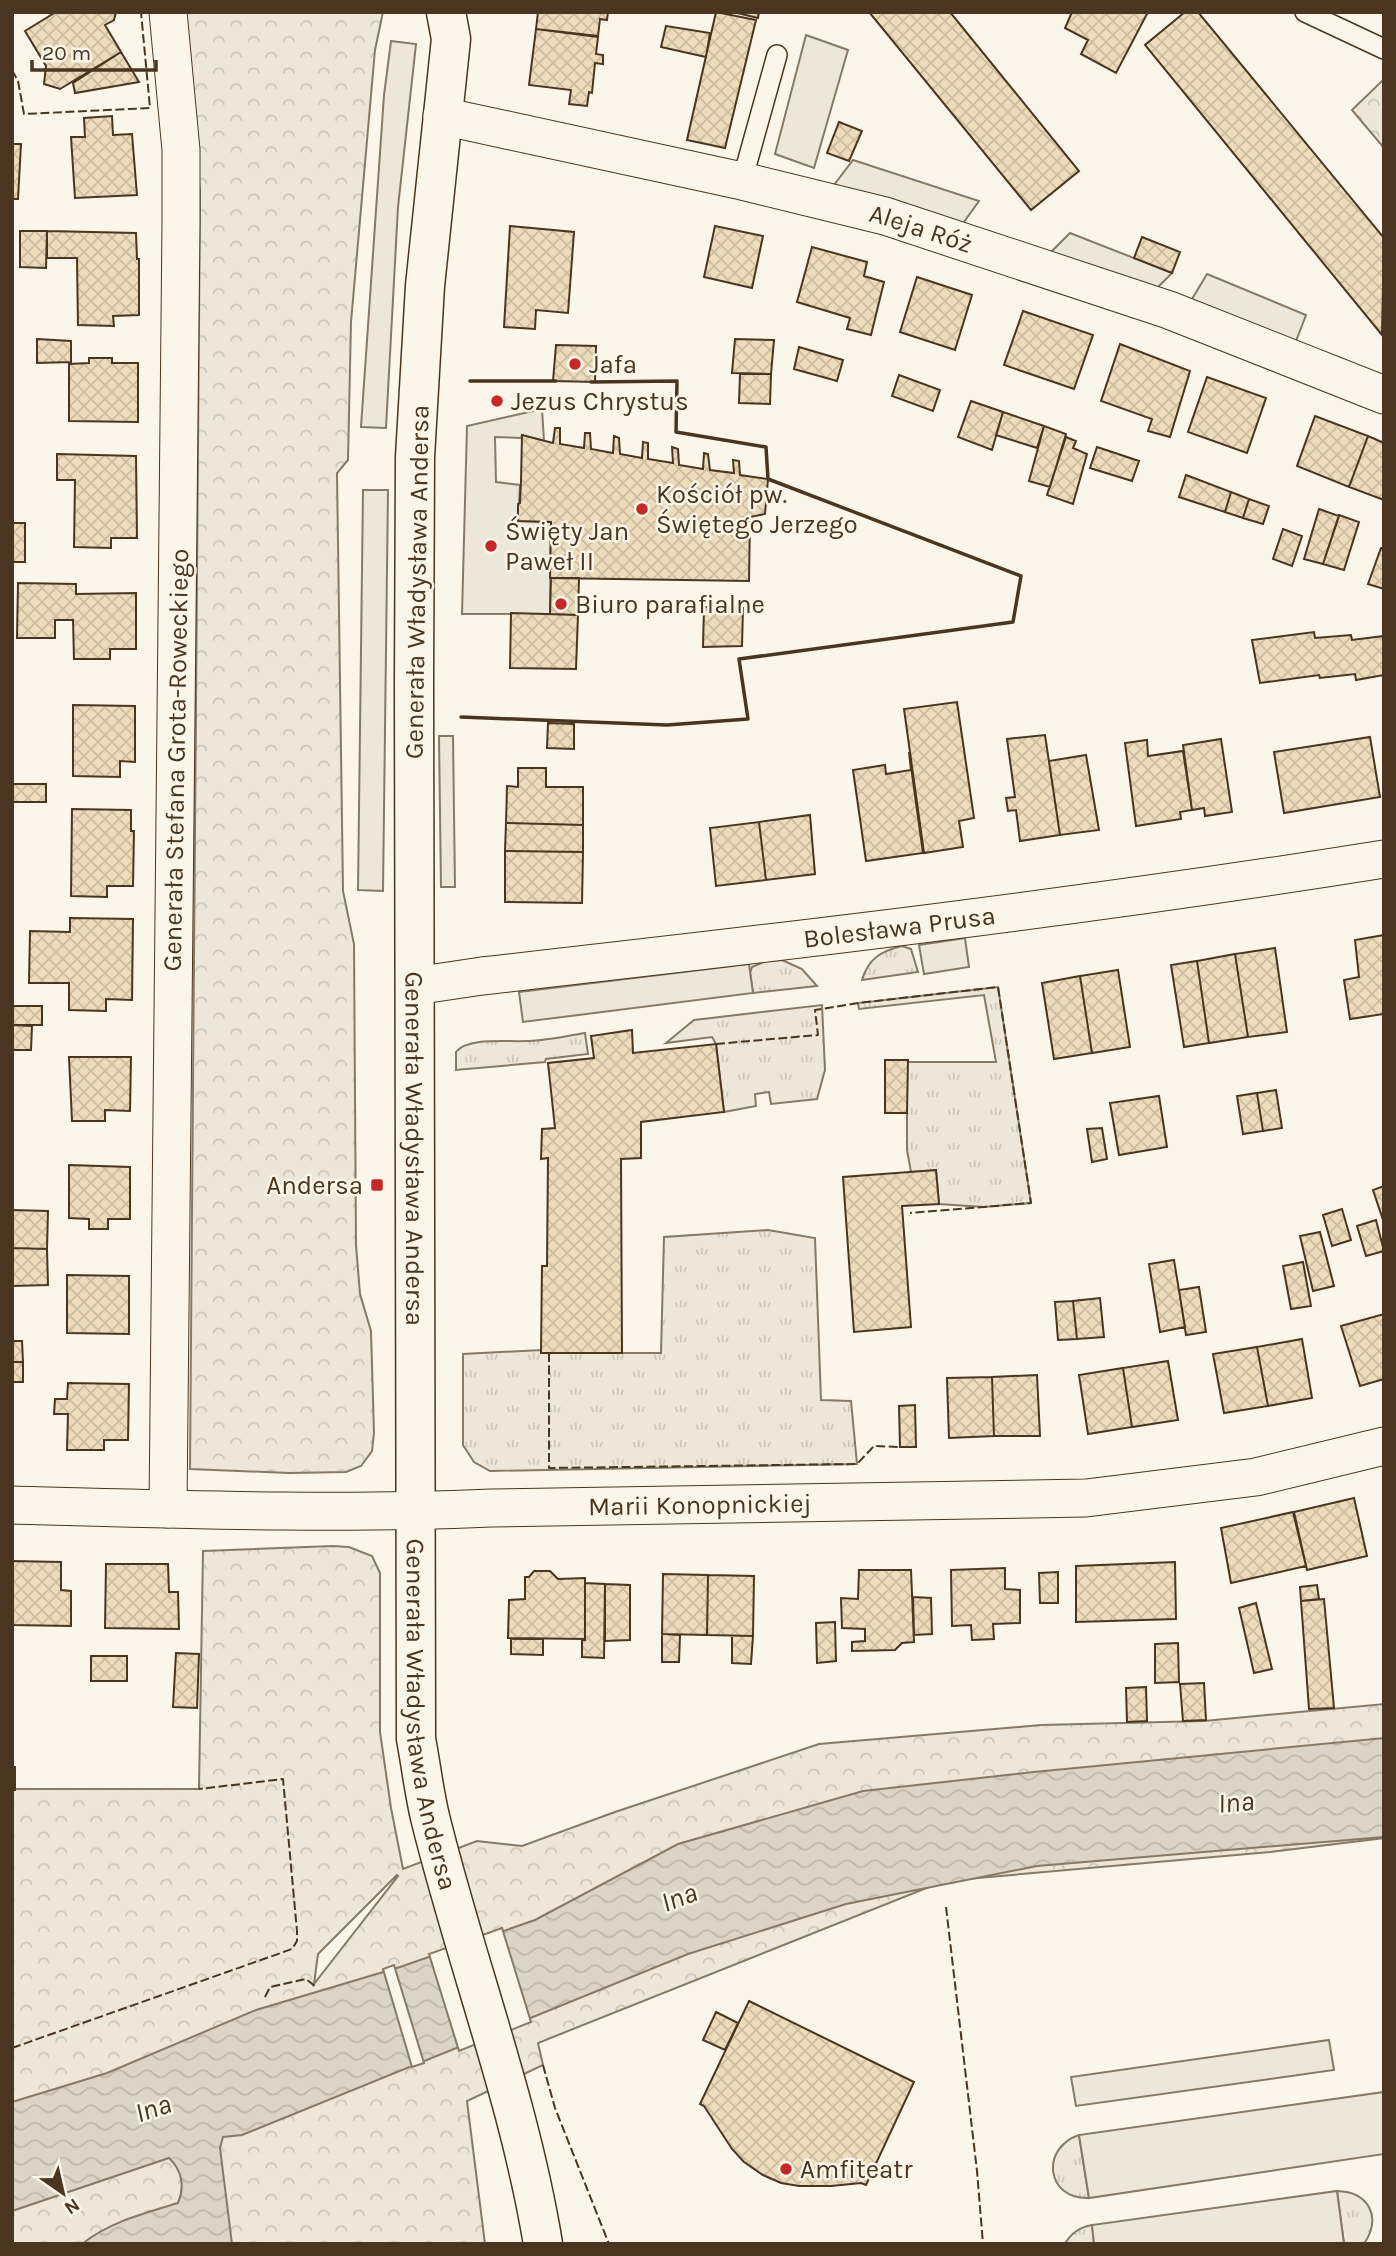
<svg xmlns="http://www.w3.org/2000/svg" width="1396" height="2256" font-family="Karla,sans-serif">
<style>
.grass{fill:url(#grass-tufts);stroke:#887966;stroke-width:2}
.forest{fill:url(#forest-crowns);stroke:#887966;stroke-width:2;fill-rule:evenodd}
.parking{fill:#ede7d9;stroke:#887966;stroke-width:2}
.water{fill:url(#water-waves);stroke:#887966;stroke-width:2}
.pier{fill:#fbf6e9;stroke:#887966;stroke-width:2}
.building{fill:url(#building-cross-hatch);stroke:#4a3520;stroke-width:2}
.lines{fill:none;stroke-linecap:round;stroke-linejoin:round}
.service-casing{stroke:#4a3520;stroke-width:22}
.minor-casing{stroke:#4a3520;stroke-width:39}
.tertiary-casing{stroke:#4a3520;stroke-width:41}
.service{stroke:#fbf6e9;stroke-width:19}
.minor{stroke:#fbf6e9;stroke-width:37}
.tertiary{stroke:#fbf6e9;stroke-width:38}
.fence{stroke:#4a3520;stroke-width:2;stroke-dasharray:9 3.5;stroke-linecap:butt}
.wall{stroke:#4a3520;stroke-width:3.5}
.poi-dot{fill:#c62828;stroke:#fbf6e9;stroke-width:2.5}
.labels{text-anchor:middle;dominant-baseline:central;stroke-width:5;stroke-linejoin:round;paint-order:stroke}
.street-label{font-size:26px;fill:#4a3520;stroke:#fbf6e9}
.poi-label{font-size:26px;fill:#4a3520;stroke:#fbf6e9;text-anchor:start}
.water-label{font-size:28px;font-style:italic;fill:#4a3520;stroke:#fbf6e9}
</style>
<defs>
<pattern id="grass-tufts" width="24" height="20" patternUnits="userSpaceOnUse" patternTransform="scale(1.75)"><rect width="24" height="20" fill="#ede6d9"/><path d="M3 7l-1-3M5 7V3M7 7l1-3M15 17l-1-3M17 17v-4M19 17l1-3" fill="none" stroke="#cdc6ba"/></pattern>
<pattern id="forest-crowns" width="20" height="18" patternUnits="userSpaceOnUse" patternTransform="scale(1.75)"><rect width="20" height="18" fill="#ede6d9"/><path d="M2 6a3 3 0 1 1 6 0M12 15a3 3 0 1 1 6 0" fill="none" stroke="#cdc6ba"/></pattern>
<pattern id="water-waves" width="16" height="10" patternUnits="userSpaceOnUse" patternTransform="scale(1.75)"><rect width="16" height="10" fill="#dcd4c6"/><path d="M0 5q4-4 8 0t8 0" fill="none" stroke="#beb7aa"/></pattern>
<pattern id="building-cross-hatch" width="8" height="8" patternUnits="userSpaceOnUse" patternTransform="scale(1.75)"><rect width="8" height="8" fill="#ecdcbc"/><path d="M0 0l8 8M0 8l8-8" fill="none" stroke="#ccbda1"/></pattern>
</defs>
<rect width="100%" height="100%" fill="#fbf6e9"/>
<!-- grass -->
<path class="grass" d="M 902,946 L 911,949 L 918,972 L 862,980 C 868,959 881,951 902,946 Z
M 782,960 L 802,969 L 817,986 L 753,993 L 750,973 L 752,967 L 766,961 Z
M 998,987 L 1031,1203 L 984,1207 L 939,1204 L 936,1170 L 911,1172 L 907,1150 L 907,1062 L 996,1062 L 984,995 L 859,1009 L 858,1003 Z
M 822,1005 L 825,1070 L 817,1099 L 771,1104 L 769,1092 L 755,1094 L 756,1106 L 724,1112 L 716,1044 L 712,1037 L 666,1043 L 694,1020 Z
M 585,1033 L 588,1054 L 546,1059 L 545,1062 L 456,1070 L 456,1052 C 468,1037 507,1042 525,1041 C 545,1041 565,1036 585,1033 Z
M 768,1230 L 815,1238 L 821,1400 L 851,1401 L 857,1464 L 490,1471 L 474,1462 L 463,1445 L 463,1354 L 542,1350 L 542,1353 L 661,1353 L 664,1237 Z
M 1079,2135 L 1089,2198 C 1046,2200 1040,2148 1079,2135 Z
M 1337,2191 C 1369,2192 1382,2217 1364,2244 L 1344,2244 Z
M 1092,2225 L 1094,2244 L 1065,2244 C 1071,2233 1080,2227 1092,2225 Z"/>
<!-- forest -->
<path class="forest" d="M 183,12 L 383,12 L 375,50 L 351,322 L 348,460 L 337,473 L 343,891 L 354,944 L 356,1245 L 360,1294 L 371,1331 L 374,1433 L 372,1451 L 361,1466 L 346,1472 L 289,1473 L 190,1469 L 200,192 Z
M 1384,79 L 1384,148 L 1352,110 Z
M 333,1546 L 349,1547 L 372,1556 L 380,1573 L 380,1732 L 391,1808 L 403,1869 L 477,1841 L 522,1846 L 615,1812 L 819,1744 L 1041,1725 L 1204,1721 L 1384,1704 L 1384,1838 L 1270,1852 L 944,1881 L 538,2043 L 543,2065 L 467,2101 L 485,2244 L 12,2244 L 12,1789 L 199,1789 L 203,1551 ZM 397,1875 L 398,1876 L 314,1984 L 318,1954 Z"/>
<!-- parking -->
<path class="parking" d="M 806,35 L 848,50 L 814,168 L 775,154 Z
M 391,41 L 416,44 L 398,207 L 386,428 L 361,427 L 384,95 Z
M 853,160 L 979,201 L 961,226 L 834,185 Z
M 1070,233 L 1172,273 L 1151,294 L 1049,254 Z
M 1207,274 L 1306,315 L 1296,341 L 1189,304 Z
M 542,409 L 544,441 L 522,435 L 521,438 L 495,437 L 496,482 L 520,485 L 518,521 L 551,522 L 550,614 L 462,614 L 467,426 Z
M 363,490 L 388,490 L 383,891 L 358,890 Z
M 439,736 L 453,736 L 455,887 L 441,887 Z
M 965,938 L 969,967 L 924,974 L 919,945 Z
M 749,964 L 753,993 L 523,1022 L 519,992 Z
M 1329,2040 L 1334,2070 L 1076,2106 L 1071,2077 Z
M 1384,2092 L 1384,2154 L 1089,2198 L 1079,2135 Z
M 1337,2191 L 1344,2244 L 1094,2244 L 1092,2225 Z"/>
<!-- water -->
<path class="water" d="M 1384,1738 L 1384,1837 L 1037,1866 L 846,1904 L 688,1954 L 242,2135 L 223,2137 L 220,2148 L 232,2244 L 82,2244 C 109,2222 145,2213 178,2203 C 185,2187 182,2170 169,2158 L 12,2211 L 12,2102 L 107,2073 L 256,2010 L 400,1967 L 535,1920 L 678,1844 L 863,1791 L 1034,1772 Z"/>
<!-- pier -->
<path class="pier" d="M 502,1928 L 531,2022 L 459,2051 L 429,1954 Z
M 394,1965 L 424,2063 L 412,2067 L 383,1969 Z"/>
<!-- building -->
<path class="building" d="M 56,12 L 116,12 L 114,20 L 105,25 L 121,52 L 60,89 L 44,84 L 46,66 L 25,31 Z
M 538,12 L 608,12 L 607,20 L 600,19 L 598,36 L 536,29 Z
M 716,12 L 756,20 L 725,148 L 687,140 Z
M 733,12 L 759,12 L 758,18 Z
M 869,12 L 950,12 L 1079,171 L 1031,210 Z
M 1072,12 L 1148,12 L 1116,73 L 1081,54 L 1088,40 L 1065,28 Z
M 1185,12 L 1198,12 L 1384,238 L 1382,335 L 1145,45 Z
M 666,26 L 710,33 L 706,57 L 661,47 Z
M 536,29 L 598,37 L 596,54 L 603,55 L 603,64 L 595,63 L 592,93 L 589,92 L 587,106 L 569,104 L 571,90 L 529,85 Z
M 121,52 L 139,82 L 75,93 L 73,83 Z
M 112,116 L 113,135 L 132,134 L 137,195 L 75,198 L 71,137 L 85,137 L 84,118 Z
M 839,122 L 862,131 L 849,161 L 827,153 Z
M 12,144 L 21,144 L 18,199 L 12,199 Z
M 510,226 L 574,232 L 568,313 L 536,310 L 535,329 L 504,327 Z
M 715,226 L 763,236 L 752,288 L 704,277 Z
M 20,231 L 47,231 L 46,268 L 20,267 Z
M 47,231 L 136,233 L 137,259 L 139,259 L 139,315 L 113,316 L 114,326 L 78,325 L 77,258 L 47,258 Z
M 1142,237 L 1180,252 L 1172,273 L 1134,258 Z
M 812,247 L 867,262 L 864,276 L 884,282 L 871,335 L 847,329 L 850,318 L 797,302 Z
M 917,277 L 972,295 L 955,350 L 900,332 Z
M 1023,311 L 1093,335 L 1074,389 L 1004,365 Z
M 37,339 L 71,341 L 71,362 L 37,363 Z
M 735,339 L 774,340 L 771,374 L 732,373 Z
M 1120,344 L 1190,371 L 1170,437 L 1148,431 L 1152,419 L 1101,401 Z
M 556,345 L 596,346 L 595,382 L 553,381 Z
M 799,347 L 843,360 L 837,381 L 794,369 Z
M 89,358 L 112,358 L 112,363 L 138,363 L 138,422 L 69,421 L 69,364 L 89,363 Z
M 740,374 L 771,374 L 770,404 L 739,403 Z
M 899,375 L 940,390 L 933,411 L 892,396 Z
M 1207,377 L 1266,398 L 1247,453 L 1188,432 Z
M 971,401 L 1003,412 L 992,450 L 958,437 Z
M 1003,412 L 1044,426 L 1037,448 L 996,435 Z
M 1315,416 L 1368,436 L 1349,487 L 1297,466 Z
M 1044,426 L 1066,434 L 1050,487 L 1029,481 Z
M 555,428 L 560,428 L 560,444 L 584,448 L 585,433 L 590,433 L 591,449 L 613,453 L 614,436 L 619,438 L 620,454 L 642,458 L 643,442 L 648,443 L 648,459 L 673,463 L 672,447 L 678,449 L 679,465 L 703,469 L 704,453 L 708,454 L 710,470 L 734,473 L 733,460 L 739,461 L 740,475 L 768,479 L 765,514 L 750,517 L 749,581 L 550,578 L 551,522 L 518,521 L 518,504 L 520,503 L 521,481 L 522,435 L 553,443 Z
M 1368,436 L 1384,443 L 1384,500 L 1349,487 Z
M 1066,437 L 1076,441 L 1073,448 L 1087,454 L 1073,504 L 1047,495 Z
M 1097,447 L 1139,461 L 1132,481 L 1090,468 Z
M 57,454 L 136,456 L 137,538 L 111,538 L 111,548 L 74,547 L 75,480 L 57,480 Z
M 1186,475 L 1231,492 L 1225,512 L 1179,497 Z
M 1231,492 L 1249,499 L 1243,518 L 1225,512 Z
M 1249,499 L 1269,506 L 1263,524 L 1243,518 Z
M 1319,509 L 1339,516 L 1323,564 L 1304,559 Z
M 1339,515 L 1359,522 L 1344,570 L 1323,564 Z
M 12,523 L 25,523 L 25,562 L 12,562 Z
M 1283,529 L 1302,536 L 1292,566 L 1273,559 Z
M 1381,548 L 1384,548 L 1384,589 L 1368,584 Z
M 551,578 L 579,578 L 578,615 L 550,614 Z
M 18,583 L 76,584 L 76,594 L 136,593 L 136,649 L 110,649 L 110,659 L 74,659 L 73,620 L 55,620 L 55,638 L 17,638 Z
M 704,607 L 743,608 L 742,646 L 703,647 Z
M 511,613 L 578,615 L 576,669 L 510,668 Z
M 1314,632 L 1315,638 L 1351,635 L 1352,640 L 1384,636 L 1384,675 L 1356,680 L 1355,674 L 1320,678 L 1319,675 L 1260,683 L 1252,640 Z
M 957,702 L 974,818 L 959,821 L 963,847 L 924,853 L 904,709 Z
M 73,705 L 135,706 L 135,762 L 120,761 L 120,777 L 73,776 Z
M 548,723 L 574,724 L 574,749 L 547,748 Z
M 1045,735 L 1060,835 L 1020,841 L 1016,810 L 1008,811 L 1006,798 L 1015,797 L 1007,739 Z
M 1370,737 L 1380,797 L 1284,813 L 1274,752 Z
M 1221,739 L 1232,812 L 1205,816 L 1204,808 L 1192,810 L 1183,745 Z
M 1147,740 L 1148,756 L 1183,751 L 1192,810 L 1180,812 L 1181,819 L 1136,826 L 1125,743 Z
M 909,752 L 923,853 L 866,861 L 853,770 L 885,765 L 886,774 L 911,770 Z
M 1086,755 L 1099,830 L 1060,835 L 1049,761 Z
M 518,768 L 546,768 L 546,787 L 583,787 L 583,825 L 506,823 L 507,786 L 518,787 Z
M 12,784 L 46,784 L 46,802 L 12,802 Z
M 72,809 L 131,810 L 131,831 L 134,831 L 133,886 L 107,886 L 107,897 L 71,896 Z
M 810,815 L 815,874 L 766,880 L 759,822 Z
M 759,822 L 766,880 L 716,886 L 710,828 Z
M 506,823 L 583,825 L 583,852 L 505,851 Z
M 505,851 L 583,852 L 582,903 L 505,902 Z
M 70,918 L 133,919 L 132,1000 L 106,999 L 106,1011 L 69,1010 L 69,983 L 29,983 L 30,931 L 70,932 Z
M 1384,935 L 1384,1014 L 1350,1019 L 1344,980 L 1359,977 L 1355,940 Z
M 1275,948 L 1287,1032 L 1248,1037 L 1235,954 Z
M 1235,954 L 1248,1037 L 1209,1043 L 1197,961 Z
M 1197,961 L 1209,1043 L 1184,1047 L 1171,965 Z
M 1118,970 L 1130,1047 L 1092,1053 L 1080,976 Z
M 1080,976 L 1092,1053 L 1054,1059 L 1042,983 Z
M 12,1006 L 42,1006 L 42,1025 L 12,1025 Z
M 12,1025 L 32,1026 L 31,1050 L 12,1050 Z
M 632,1030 L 633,1053 L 716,1044 L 724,1112 L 641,1122 L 641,1158 L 621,1159 L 622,1353 L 541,1353 L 542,1266 L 547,1266 L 548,1158 L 541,1159 L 542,1129 L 555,1128 L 548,1063 L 594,1058 L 591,1036 Z
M 69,1057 L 131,1057 L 130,1111 L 105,1110 L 105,1121 L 72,1121 Z
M 885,1060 L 908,1060 L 907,1113 L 885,1113 Z
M 1276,1090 L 1282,1128 L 1263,1131 L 1257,1093 Z
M 1257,1093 L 1263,1131 L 1243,1134 L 1237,1096 Z
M 1159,1096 L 1167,1147 L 1119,1155 L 1110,1103 Z
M 1102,1128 L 1107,1159 L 1092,1162 L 1087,1129 Z
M 69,1165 L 130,1167 L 130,1219 L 108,1219 L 108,1229 L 89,1229 L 89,1219 L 69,1218 Z
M 936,1170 L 939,1204 L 902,1206 L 911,1327 L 854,1332 L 843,1177 Z
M 1384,1186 L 1384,1223 L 1373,1190 Z
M 1342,1209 L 1351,1240 L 1332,1246 L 1323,1215 Z
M 12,1210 L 48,1211 L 47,1249 L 12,1248 Z
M 1376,1220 L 1384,1251 L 1366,1256 L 1357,1226 Z
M 1320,1232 L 1334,1286 L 1313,1291 L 1300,1236 Z
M 12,1248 L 47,1249 L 48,1285 L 12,1286 Z
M 1174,1260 L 1185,1327 L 1160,1332 L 1149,1264 Z
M 1303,1262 L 1311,1306 L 1291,1309 L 1283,1266 Z
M 67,1275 L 129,1276 L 129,1334 L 67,1333 Z
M 1199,1287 L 1206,1332 L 1186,1335 L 1179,1290 Z
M 1100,1298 L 1104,1337 L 1077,1339 L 1073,1301 Z
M 1073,1301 L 1077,1339 L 1058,1340 L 1055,1302 Z
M 1384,1314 L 1384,1379 L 1360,1386 L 1341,1326 Z
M 1302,1339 L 1312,1398 L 1268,1406 L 1257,1347 Z
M 12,1341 L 22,1341 L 23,1362 L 12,1362 Z
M 1257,1347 L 1268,1406 L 1224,1413 L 1213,1354 Z
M 1168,1361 L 1178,1420 L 1132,1427 L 1123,1368 Z
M 12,1362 L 23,1362 L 23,1382 L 12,1382 Z
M 1123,1368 L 1132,1427 L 1088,1434 L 1079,1375 Z
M 1037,1375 L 1040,1436 L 994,1436 L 992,1377 Z
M 992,1377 L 994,1436 L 949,1438 L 947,1378 Z
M 68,1383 L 129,1384 L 128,1440 L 104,1440 L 104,1450 L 67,1450 L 68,1414 L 54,1414 L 55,1399 L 67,1399 Z
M 915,1405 L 916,1447 L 900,1447 L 899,1406 Z
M 1354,1498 L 1367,1556 L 1307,1570 L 1294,1512 Z
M 1293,1512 L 1306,1566 L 1231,1583 L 1221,1528 Z
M 12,1561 L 61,1562 L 61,1590 L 71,1591 L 71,1626 L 12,1625 Z
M 1175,1562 L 1176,1619 L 1076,1622 L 1076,1566 Z
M 106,1564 L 168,1564 L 169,1592 L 178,1592 L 179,1629 L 105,1628 Z
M 1005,1568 L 1005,1589 L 1020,1590 L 1020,1623 L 993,1624 L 994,1639 L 972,1640 L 971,1625 L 952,1626 L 951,1570 Z
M 859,1570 L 911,1570 L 914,1642 L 902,1643 L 895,1650 L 852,1651 L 852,1642 L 865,1641 L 865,1629 L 842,1628 L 841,1598 L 858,1599 Z
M 534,1571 L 550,1571 L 558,1579 L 585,1578 L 585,1639 L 508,1638 L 509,1600 L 525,1599 L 525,1577 L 529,1577 Z
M 1058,1572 L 1058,1603 L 1040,1603 L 1039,1573 Z
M 663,1574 L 708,1575 L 707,1635 L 662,1634 Z
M 708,1575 L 754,1576 L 753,1636 L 707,1635 Z
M 585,1583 L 605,1584 L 604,1658 L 582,1657 L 582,1640 L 585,1640 Z
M 605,1584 L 630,1585 L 630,1640 L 605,1641 Z
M 1317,1585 L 1319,1599 L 1301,1601 L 1300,1587 Z
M 913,1597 L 931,1598 L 932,1634 L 914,1635 Z
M 1324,1599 L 1334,1708 L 1309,1709 L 1301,1601 Z
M 1256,1603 L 1272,1669 L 1254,1673 L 1239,1608 Z
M 835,1622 L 836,1661 L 817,1663 L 816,1623 Z
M 662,1634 L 680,1635 L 679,1662 L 662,1662 Z
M 732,1636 L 753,1636 L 751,1664 L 732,1663 Z
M 511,1639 L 543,1639 L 543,1655 L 511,1654 Z
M 1178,1643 L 1179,1682 L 1155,1683 L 1155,1644 Z
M 176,1653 L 199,1654 L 197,1708 L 173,1707 Z
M 91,1656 L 127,1656 L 127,1681 L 91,1681 Z
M 1204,1683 L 1206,1720 L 1183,1721 L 1180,1684 Z
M 1146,1687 L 1147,1721 L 1127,1722 L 1126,1688 Z
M 12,1767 L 15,1767 L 15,1790 L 12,1790 Z
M 749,2001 L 914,2082 L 866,2185 L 861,2183 L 831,2186 L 799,2186 L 781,2183 L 763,2175 L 744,2162 L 732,2149 L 704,2106 L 700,2104 Z
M 716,2012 L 738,2023 L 725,2050 L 703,2040 Z"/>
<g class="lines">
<!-- service casing -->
<g class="service-casing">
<path id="service" d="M 1305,12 L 1384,49
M 742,181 L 777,55"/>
</g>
<!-- minor casing -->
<g class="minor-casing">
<g id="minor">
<path d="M 168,12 L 181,150 L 181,222 L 168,1509"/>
<path id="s1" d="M 442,116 L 742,181 L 885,216 L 1169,310 L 1384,395"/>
<path id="s2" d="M 415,986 L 482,976 C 783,942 1084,907 1384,859"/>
<path id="s3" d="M 12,1505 C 172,1509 331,1515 491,1508 L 1086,1498 L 1256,1477 L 1384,1446"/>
</g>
</g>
<!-- tertiary casing -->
<g class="tertiary-casing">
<g id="tertiary">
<path id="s4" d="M 446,12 L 451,39 L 425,286 L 415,457 L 414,683 L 416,1739 C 421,1765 424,1792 430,1817 C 465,1960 519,2098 543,2244"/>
</g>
</g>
<!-- service -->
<use href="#service" class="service"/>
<!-- minor -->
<use href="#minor" class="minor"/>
<!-- tertiary -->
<use href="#tertiary" class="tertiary"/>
<!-- fence -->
<path class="fence" d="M 12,70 L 18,81 L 24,114 L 150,108 L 141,12
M 716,1044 L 818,1035 L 815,1010 L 858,1003 L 998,987 L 1031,1203 L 910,1213
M 549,1353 L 549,1468 L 857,1464 L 874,1446 L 900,1447
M 946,1907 L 977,2171 L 983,2244
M 265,1997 L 270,1987 L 306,1979 L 316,1987
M 12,2048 L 292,1949 L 297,1941 L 297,1931 L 283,1779 L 199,1789
M 543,2065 L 555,2108 L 609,2244"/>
<!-- wall -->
<path class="wall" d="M 470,381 L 556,381
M 461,717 L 667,725 L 748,719 L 739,659 L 1013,622 L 1021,576 L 768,479 L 766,447 L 676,432 L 677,381 L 591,382"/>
</g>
<!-- markers -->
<g class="poi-dot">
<circle cx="575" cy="364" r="7"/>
<circle cx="497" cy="401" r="7"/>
<circle cx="642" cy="509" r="7"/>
<circle cx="491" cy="546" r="7"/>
<circle cx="561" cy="604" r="7"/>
<rect x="370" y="1178" width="14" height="14" rx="3.5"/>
<circle cx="786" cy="2169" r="7"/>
</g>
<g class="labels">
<!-- street labels -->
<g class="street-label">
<text stroke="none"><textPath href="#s1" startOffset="492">Aleja Róż</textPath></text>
<text transform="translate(417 582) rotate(-89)">Generała Władysława Andersa</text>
<text transform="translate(176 760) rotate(-89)">Generała Stefana Grota-Roweckiego</text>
<text stroke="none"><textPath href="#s2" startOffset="488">Bolesława Prusa</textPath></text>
<text stroke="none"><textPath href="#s4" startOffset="1139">Generała Władysława Andersa</textPath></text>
<text stroke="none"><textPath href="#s3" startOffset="688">Marii Konopnickiej</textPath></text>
<text stroke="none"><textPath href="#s4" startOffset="1706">Generała Władysława Andersa</textPath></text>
</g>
<!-- poi labels -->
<g class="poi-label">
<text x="589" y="364">Jafa</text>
<text x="511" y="401">Jezus Chrystus</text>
<text x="656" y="494">Kościół pw.<tspan x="656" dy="30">Świętego Jerzego</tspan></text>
<text x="505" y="531">Święty Jan<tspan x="505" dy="30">Paweł II</tspan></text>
<text x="575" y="604">Biuro parafialne</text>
<text x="363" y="1185" text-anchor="end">Andersa</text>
<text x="800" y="2169">Amfiteatr</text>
</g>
<!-- water labels -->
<g class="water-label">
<text transform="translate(1236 1802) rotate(-5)">Ina</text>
<text transform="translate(679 1897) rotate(-20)">Ina</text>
<text transform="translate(153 2108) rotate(-18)">Ina</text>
</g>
</g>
<!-- border -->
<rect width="1396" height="2256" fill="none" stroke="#4a3520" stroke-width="28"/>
<!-- north arrow -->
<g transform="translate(63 2193) rotate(146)" stroke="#fbf6e9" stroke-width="5" paint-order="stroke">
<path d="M0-5L12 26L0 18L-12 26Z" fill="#4a3520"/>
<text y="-10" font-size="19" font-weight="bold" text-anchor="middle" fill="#4a3520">N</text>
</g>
<!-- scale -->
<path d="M32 60v10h124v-10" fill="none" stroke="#4a3520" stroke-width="3.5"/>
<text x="42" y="60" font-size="21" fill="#4a3520" stroke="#fbf6e9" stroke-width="5" paint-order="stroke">20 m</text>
</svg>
